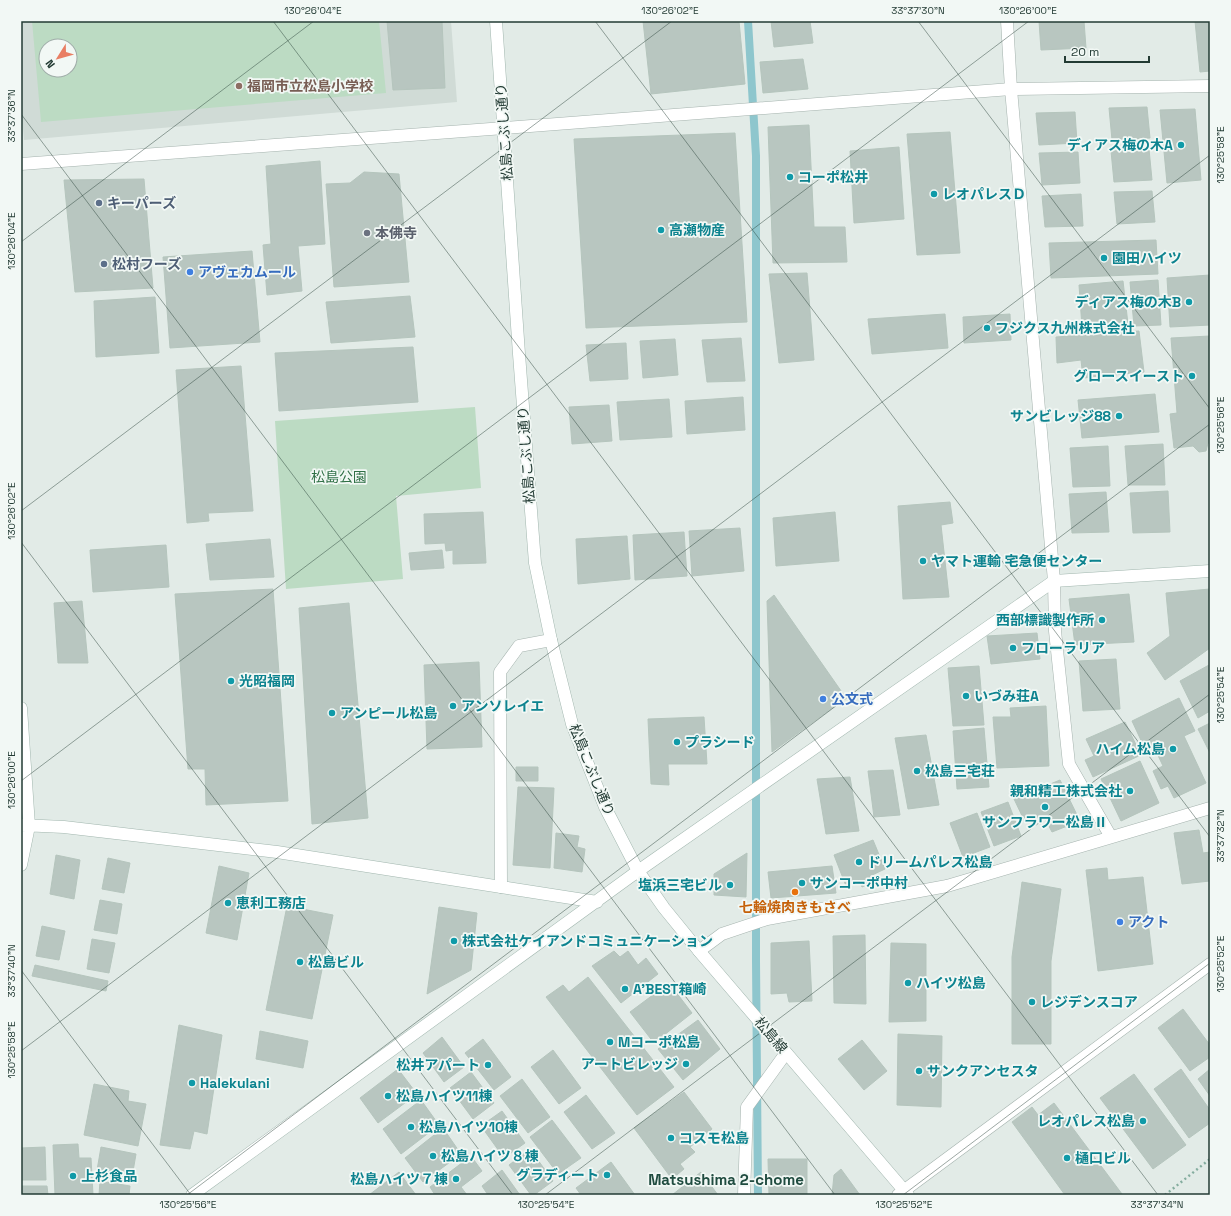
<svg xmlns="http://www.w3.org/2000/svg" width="1231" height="1216" font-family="'Space Grotesk','Noto Sans JP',sans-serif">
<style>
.built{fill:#d0dbd6;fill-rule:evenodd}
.green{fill:#bcdbc3;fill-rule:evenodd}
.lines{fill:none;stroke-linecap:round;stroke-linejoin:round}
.stream{stroke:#8ec6cd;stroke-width:8}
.building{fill:#b8c6c0;stroke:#b5c5bd}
.street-casing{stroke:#a5b3ae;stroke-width:13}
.secondary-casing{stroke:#a1b6ae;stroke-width:13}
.path{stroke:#85ad9f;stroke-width:2.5;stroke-dasharray:2 3;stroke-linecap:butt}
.street{stroke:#fff;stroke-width:12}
.secondary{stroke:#fff;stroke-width:12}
.ticks{fill:none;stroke:#233b34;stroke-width:1;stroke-opacity:0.45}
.education-dot{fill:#8d6e63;stroke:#f2f8f5;stroke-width:1.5}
.culture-dot{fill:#0f9aa8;stroke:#f2f8f5;stroke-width:1.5}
.service-dot{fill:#5c6f8a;stroke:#f2f8f5;stroke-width:1.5}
.worship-dot{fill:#6b7280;stroke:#f2f8f5;stroke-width:1.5}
.shop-dot{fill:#3f7fe0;stroke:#f2f8f5;stroke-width:1.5}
.food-dot{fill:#e8710a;stroke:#f2f8f5;stroke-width:1.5}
.labels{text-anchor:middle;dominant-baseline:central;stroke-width:3.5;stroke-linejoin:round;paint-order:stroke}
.education-label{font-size:14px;font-weight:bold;fill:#785e54;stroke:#f2f8f5;text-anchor:start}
.street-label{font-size:14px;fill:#233b34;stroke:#f2f8f5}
.culture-label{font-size:14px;font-weight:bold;fill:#0d838f;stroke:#f2f8f5;text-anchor:start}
.service-label{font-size:14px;font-weight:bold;fill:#4e5e75;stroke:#f2f8f5;text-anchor:start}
.worship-label{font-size:14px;font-weight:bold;fill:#5b616d;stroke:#f2f8f5;text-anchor:start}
.shop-label{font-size:14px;font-weight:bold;fill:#366cbe;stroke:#f2f8f5;text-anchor:start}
.park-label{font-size:14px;fill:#307046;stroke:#f2f8f5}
.food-label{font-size:14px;font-weight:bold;fill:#c56008;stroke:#f2f8f5}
.neighbourhood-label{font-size:15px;font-weight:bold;fill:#204c40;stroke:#f2f8f5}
.neatline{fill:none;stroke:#233b34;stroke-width:1.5}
.ticks-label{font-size:10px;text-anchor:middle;fill:#233b34}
</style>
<rect width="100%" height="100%" fill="#e2ebe7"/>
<!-- built -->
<path class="built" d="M 21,21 L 451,21 L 457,102 L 24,140 L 21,103 ZM 46,46 L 70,46 L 70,70 L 46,70 Z"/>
<!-- green -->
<path class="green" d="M 32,21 L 379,21 L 386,93 L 41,122 ZM 46,46 L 70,46 L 70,70 L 46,70 Z
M 475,407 L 481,488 L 396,496 L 403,579 L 286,589 L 275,421 Z"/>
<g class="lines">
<!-- stream -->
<path class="stream" d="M 748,21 L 756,156 L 756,961 L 758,1195"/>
</g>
<!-- building -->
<path class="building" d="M 387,21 L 442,21 L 445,88 L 393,90 Z
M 643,21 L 739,21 L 745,84 L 651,94 Z
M 771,21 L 810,21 L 813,43 L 774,47 Z
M 1039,21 L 1084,21 L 1086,48 L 1041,50 Z
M 1195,21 L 1210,21 L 1210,71 L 1200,72 Z
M 803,59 L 808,89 L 763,93 L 760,62 Z
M 1147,107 L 1150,138 L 1112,140 L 1109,108 Z
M 1195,109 L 1201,180 L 1167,183 L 1160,110 Z
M 1075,112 L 1077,143 L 1039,145 L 1036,113 Z
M 809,125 L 814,227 L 845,227 L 847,262 L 773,263 L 768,127 Z
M 950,132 L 960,253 L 917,255 L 907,134 Z
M 735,133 L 747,322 L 586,328 L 574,139 Z
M 899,147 L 904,219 L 854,223 L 850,151 Z
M 1149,149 L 1152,180 L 1114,182 L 1111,151 Z
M 1078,152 L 1080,183 L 1042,185 L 1039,153 Z
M 320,161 L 325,244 L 298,246 L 302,291 L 267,295 L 263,245 L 271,244 L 266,166 Z
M 364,172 L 399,174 L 409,282 L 334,287 L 326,184 L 350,183 Z
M 144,179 L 153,288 L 75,292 L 64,180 Z
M 1152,191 L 1155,222 L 1117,224 L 1114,192 Z
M 1081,194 L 1083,226 L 1045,227 L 1042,196 Z
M 1156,240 L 1158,274 L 1051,278 L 1049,243 Z
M 252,251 L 260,342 L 170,348 L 163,257 Z
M 807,273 L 814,360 L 779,363 L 769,274 Z
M 1210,275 L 1210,325 L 1170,327 L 1167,278 Z
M 1158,280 L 1161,325 L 1134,326 L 1130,282 Z
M 1123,281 L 1128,324 L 1082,327 L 1079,285 Z
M 410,296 L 415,337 L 331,343 L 326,302 Z
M 155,297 L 159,353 L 96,357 L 94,301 Z
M 945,314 L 948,348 L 872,354 L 868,319 Z
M 1010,314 L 1011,340 L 964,343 L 963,317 Z
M 1139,331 L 1144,372 L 1083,378 L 1081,360 L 1057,363 L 1056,337 Z
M 1210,336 L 1210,443 L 1208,443 L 1206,451 L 1199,452 L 1193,446 L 1174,448 L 1170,414 L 1177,413 L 1171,338 Z
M 741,338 L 745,381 L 707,382 L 702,340 Z
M 675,339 L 678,375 L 643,378 L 640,341 Z
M 626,343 L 628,379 L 590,381 L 586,345 Z
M 413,347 L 418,402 L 279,411 L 275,353 Z
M 241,366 L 253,511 L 208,513 L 209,521 L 187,523 L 176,370 Z
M 1155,394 L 1159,432 L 1082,438 L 1078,400 Z
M 743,397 L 745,430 L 687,434 L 685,401 Z
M 669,399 L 672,437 L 620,440 L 617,402 Z
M 609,405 L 612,441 L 572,444 L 569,407 Z
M 1163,444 L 1165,485 L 1128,485 L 1125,446 Z
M 1108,446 L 1110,486 L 1073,487 L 1070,448 Z
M 1168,491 L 1170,532 L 1133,533 L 1130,493 Z
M 1106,492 L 1109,532 L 1072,533 L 1069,494 Z
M 950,502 L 953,523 L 941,525 L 949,597 L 903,599 L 898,506 Z
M 483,512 L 486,563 L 453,564 L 453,550 L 446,551 L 445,543 L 425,544 L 424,514 Z
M 835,512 L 839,561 L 776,566 L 773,518 Z
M 740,528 L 744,571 L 692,576 L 689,531 Z
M 684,532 L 687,576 L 635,580 L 633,535 Z
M 627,536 L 630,579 L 578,584 L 576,539 Z
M 270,539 L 274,577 L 210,580 L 206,544 Z
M 166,545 L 169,587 L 93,592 L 90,550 Z
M 442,550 L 444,568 L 411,570 L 409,553 Z
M 273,589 L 288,801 L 206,805 L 205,769 L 188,769 L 175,594 Z
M 1210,589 L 1210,648 L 1165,680 L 1147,653 L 1170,636 L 1166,593 Z
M 1129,594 L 1134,642 L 1075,645 L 1069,599 Z
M 774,595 L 846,698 L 772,752 L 767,601 Z
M 82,601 L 88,663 L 58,663 L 54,603 Z
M 349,603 L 368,818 L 312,824 L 299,608 Z
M 1037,633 L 1040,659 L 991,664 L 987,636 Z
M 1116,659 L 1120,709 L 1083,711 L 1079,661 Z
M 479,662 L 482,747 L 427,749 L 424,665 Z
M 1209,665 L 1210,668 L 1210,711 L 1198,718 L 1180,681 Z
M 979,666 L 984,725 L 953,726 L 948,668 Z
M 1179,698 L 1195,731 L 1184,736 L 1206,783 L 1174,798 L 1168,786 L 1161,789 L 1153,771 L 1163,766 L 1154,747 L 1146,751 L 1132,721 Z
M 1046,706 L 1049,766 L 997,768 L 993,717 L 1011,717 L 1010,708 Z
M 704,717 L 707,764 L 668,764 L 669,785 L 651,784 L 648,719 Z
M 1125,722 L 1141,755 L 1093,777 L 1085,760 L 1094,756 L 1086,739 Z
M 1210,723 L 1210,753 L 1198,729 Z
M 984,728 L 989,787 L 957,789 L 953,731 Z
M 926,735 L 939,805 L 908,809 L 895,738 Z
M 1140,761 L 1159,803 L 1121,821 L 1101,779 Z
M 516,767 L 538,767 L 538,781 L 516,781 Z
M 893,770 L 900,815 L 874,817 L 868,771 Z
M 850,777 L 859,831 L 826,834 L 817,779 Z
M 1060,780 L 1080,821 L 1052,832 L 1043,815 L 1025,822 L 1014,799 Z
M 518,787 L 554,788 L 550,868 L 513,865 Z
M 1008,802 L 1021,836 L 994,846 L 981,812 Z
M 977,813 L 990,847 L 963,857 L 950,823 Z
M 1199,830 L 1203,853 L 1210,852 L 1210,881 L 1182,884 L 1174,833 Z
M 556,833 L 579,836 L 577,847 L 585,849 L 582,872 L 554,868 Z
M 873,840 L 885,869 L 870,876 L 873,882 L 862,887 L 859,880 L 846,886 L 834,855 Z
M 747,853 L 746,897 L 714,895 L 714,874 Z
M 56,855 L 80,860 L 74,899 L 50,894 Z
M 108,858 L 130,863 L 124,893 L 102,889 Z
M 219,866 L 249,873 L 237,940 L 206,933 Z
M 832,866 L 836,893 L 771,898 L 768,872 Z
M 1107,868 L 1108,880 L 1143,877 L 1153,964 L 1098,971 L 1086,870 Z
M 1022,882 L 1061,889 L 1051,961 L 1051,1044 L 1012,1044 L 1012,957 Z
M 100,900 L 122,904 L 117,934 L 94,930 Z
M 287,906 L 333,915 L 312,1019 L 266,1010 Z
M 439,907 L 477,913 L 471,970 L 427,994 Z
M 42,926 L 65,931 L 59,960 L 36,956 Z
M 865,935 L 866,1004 L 834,1003 L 833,936 Z
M 92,939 L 115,943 L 109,973 L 87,969 Z
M 809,941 L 812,1001 L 789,1002 L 787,993 L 771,994 L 771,943 Z
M 891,943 L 926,944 L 926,1021 L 889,1022 Z
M 614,951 L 620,957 L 628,951 L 638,965 L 646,958 L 658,974 L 621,1003 L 592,966 Z
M 35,965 L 108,981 L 106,991 L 32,976 Z
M 588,977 L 674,1087 L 637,1115 L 546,997 L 563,985 L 569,992 Z
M 669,983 L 692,1013 L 654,1043 L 630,1012 Z
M 1183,1009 L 1210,1045 L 1210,1057 L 1190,1071 L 1158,1028 Z
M 698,1020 L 720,1049 L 683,1080 L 658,1049 Z
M 179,1025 L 222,1035 L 207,1134 L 194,1131 L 190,1149 L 160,1145 Z
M 260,1031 L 308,1041 L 303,1068 L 256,1059 Z
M 898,1034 L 942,1036 L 941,1107 L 897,1105 Z
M 442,1037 L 464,1067 L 444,1082 L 423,1053 Z
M 483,1039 L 511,1077 L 494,1090 L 465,1053 Z
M 862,1040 L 887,1071 L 864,1090 L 838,1059 Z
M 553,1050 L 581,1088 L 559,1104 L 531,1067 Z
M 398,1069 L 417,1094 L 378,1123 L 360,1098 Z
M 1181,1069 L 1210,1110 L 1210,1123 L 1189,1138 L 1154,1089 Z
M 1210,1069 L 1210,1096 L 1198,1079 Z
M 471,1072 L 494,1103 L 473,1119 L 450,1088 Z
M 1134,1074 L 1186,1145 L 1153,1169 L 1100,1098 Z
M 522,1079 L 550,1117 L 528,1133 L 500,1096 Z
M 94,1084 L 129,1091 L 128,1101 L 146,1104 L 138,1146 L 84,1135 Z
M 684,1092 L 712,1129 L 690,1147 L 695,1152 L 680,1164 L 684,1169 L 672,1179 L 634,1128 Z
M 586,1095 L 615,1133 L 592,1149 L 564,1112 Z
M 421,1100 L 439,1125 L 401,1154 L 383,1129 Z
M 1054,1103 L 1122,1194 L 1121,1195 L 1065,1195 L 1012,1122 L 1032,1107 L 1038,1115 Z
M 502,1111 L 525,1143 L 504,1158 L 481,1126 Z
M 552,1120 L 581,1158 L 558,1174 L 530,1137 Z
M 443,1128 L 461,1154 L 423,1182 L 405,1158 Z
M 78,1144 L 79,1158 L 91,1158 L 93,1195 L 55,1195 L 53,1145 Z
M 45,1147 L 46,1180 L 21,1180 L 21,1148 Z
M 101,1147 L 136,1154 L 131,1183 L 96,1176 Z
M 530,1149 L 553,1181 L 534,1195 L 531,1195 L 509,1165 Z
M 471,1156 L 482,1171 L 461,1187 L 467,1195 L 435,1195 L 430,1187 Z
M 768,1159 L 807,1159 L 807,1194 L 769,1195 Z
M 611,1162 L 635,1195 L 581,1195 L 576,1188 Z
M 841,1169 L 860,1195 L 832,1195 L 834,1175 Z
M 502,1170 L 520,1195 L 488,1195 L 482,1186 Z
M 399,1172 L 416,1195 L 369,1195 Z
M 701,1172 L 718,1195 L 672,1195 Z
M 100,1181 L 130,1186 L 129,1195 L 99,1195 Z
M 21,1186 L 47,1186 L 48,1195 L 21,1195 Z"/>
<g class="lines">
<!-- street casing -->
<g class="street-casing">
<path id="street" d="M 1007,21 L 1011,89 L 1054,581 L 1055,631 L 1069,764 L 1111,837
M 21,164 L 504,128 L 1011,89 L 1210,86
M 501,887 L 500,672 L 519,646 L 551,640
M 699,951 L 722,934 L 767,919 L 947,886 L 1210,808
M 744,1195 L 747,1107 L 786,1053
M 898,1195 L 1210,964"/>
</g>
<!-- secondary casing -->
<g class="secondary-casing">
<path id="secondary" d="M 496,21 L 519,354 L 535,563 L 551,640 L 572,724 L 605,807 L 638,871 L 664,908 L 699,951 L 908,1195
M 21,708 L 29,826 L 21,865
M 21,825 L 64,827 L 277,852 L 597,902
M 192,1195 L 638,871 L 1054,581 L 1210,571"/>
</g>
<!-- path -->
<path class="path" d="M 1165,1195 L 1210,1159"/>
<!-- street -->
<use href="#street" class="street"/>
<!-- secondary -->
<use href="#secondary" class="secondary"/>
</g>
<!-- ticks -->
<path class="ticks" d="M 273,21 L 1158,1195M 595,21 L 1210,837M 918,21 L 1210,409M 21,114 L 835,1195M 21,242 L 314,21M 21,511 L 672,21M 21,542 L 513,1195M 21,781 L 1029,21M 21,970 L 191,1195M 21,1051 L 1210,155M 187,1195 L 1210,424M 545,1195 L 1210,694M 903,1195 L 1210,963"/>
<!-- markers -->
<circle class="education-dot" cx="239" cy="86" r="4"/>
<g class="culture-dot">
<circle cx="1181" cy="145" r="4"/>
<circle cx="790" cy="177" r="4"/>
<circle cx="934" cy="194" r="4"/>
<circle cx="661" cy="230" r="4"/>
<circle cx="1104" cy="258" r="4"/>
<circle cx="1189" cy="302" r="4"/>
<circle cx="987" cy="328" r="4"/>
<circle cx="1192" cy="376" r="4"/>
<circle cx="1119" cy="416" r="4"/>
<circle cx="923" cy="561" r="4"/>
<circle cx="1102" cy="620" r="4"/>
<circle cx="1013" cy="648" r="4"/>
<circle cx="231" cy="681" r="4"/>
<circle cx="966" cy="696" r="4"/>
<circle cx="453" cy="706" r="4"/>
<circle cx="332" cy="713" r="4"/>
<circle cx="677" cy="742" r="4"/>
<circle cx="1173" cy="749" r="4"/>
<circle cx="917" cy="771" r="4"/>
<circle cx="1130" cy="791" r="4"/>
<circle cx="1045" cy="807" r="4"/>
<circle cx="859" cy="862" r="4"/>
<circle cx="802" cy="883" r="4"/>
<circle cx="730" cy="885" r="4"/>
<circle cx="228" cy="903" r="4"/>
<circle cx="454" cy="941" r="4"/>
<circle cx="300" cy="962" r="4"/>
<circle cx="908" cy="983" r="4"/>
<circle cx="625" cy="989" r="4"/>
<circle cx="1032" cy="1002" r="4"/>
<circle cx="610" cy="1042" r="4"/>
<circle cx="686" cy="1064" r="4"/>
<circle cx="488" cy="1065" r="4"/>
<circle cx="919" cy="1071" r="4"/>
<circle cx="192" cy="1083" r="4"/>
<circle cx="388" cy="1096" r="4"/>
<circle cx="1143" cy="1121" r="4"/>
<circle cx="411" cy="1127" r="4"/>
<circle cx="671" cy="1138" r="4"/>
<circle cx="433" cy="1156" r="4"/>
<circle cx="1067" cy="1158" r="4"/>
<circle cx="607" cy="1175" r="4"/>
<circle cx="73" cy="1176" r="4"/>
<circle cx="456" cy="1179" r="4"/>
</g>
<g class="service-dot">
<circle cx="99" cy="203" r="4"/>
<circle cx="104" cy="264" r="4"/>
</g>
<circle class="worship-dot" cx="367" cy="233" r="4"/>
<g class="shop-dot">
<circle cx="190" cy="272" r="4"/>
<circle cx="823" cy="699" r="4"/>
<circle cx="1120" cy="922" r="4"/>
</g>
<circle class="food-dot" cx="795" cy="892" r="4"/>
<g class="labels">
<!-- education labels -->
<g class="education-label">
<text x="247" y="86">福岡市立松島小学校</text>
</g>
<!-- street labels -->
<g class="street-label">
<text transform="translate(504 132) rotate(-94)">松島こぶし通り</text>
<text transform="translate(526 455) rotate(-94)">松島こぶし通り</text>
<text transform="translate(592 770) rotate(68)">松島こぶし通り</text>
<text transform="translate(771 1035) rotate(50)">松島線</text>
</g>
<!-- culture labels -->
<g class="culture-label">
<text x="1173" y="145" text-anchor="end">ディアス梅の木A</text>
<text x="798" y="177">コーポ松井</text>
<text x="942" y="194">レオパレスＤ</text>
<text x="669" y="230">高瀬物産</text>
<text x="1112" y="258">園田ハイツ</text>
<text x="1181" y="302" text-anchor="end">ディアス梅の木B</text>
<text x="995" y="328">フジクス九州株式会社</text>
<text x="1184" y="376" text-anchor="end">グロースイースト</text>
<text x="1111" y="416" text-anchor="end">サンビレッジ88</text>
<text x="931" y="561">ヤマト運輸 宅急便センター</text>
<text x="1094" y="620" text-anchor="end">西部標識製作所</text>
<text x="1021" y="648">フローラリア</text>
<text x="239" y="681">光昭福岡</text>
<text x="974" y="696">いづみ荘A</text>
<text x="461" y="706">アンソレイエ</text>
<text x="340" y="713">アンピール松島</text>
<text x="685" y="742">プラシード</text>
<text x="1165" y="749" text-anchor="end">ハイム松島</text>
<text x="925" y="771">松島三宅荘</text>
<text x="1122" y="791" text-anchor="end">親和精工株式会社</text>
<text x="1045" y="822" text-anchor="middle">サンフラワー松島Ⅱ</text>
<text x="867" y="862">ドリームパレス松島</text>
<text x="810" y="883">サンコーポ中村</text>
<text x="722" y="885" text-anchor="end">塩浜三宅ビル</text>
<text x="236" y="903">恵利工務店</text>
<text x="462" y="941">株式会社ケイアンドコミュニケーション</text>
<text x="308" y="962">松島ビル</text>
<text x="916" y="983">ハイツ松島</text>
<text x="633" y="989">A’BEST箱崎</text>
<text x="1040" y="1002">レジデンスコア</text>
<text x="618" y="1042">Mコーポ松島</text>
<text x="678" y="1064" text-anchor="end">アートビレッジ</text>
<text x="480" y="1065" text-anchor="end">松井アパート</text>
<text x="927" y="1071">サンクアンセスタ</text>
<text x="200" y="1083">Halekulani</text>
<text x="396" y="1096">松島ハイツ11棟</text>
<text x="1135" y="1121" text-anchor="end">レオパレス松島</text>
<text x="419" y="1127">松島ハイツ10棟</text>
<text x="679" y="1138">コスモ松島</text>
<text x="441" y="1156">松島ハイツ８棟</text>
<text x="1075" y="1158">樋口ビル</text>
<text x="599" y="1175" text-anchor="end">グラディート</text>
<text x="81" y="1176">上杉食品</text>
<text x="448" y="1179" text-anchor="end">松島ハイツ７棟</text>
</g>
<!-- service labels -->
<g class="service-label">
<text x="107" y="203">キーパーズ</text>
<text x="112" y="264">松村フーズ</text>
</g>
<!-- worship labels -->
<g class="worship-label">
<text x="375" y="233">本佛寺</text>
</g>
<!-- shop labels -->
<g class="shop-label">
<text x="198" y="272">アヴェカムール</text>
<text x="831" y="699">公文式</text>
<text x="1128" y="922">アクト</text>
</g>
<!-- park labels -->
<g class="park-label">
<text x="339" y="477">松島公園</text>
</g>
<!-- food labels -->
<g class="food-label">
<text x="795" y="907">七輪焼肉きもさべ</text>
</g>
<!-- neighbourhood labels -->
<g class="neighbourhood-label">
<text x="726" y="1179">Matsushima 2-chome</text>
</g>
</g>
<!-- border -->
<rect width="1231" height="1216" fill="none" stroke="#f2f8f5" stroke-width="44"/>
<!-- north arrow -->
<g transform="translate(58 58) rotate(233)"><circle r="19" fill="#f2f8f5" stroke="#9faca8"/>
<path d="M0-3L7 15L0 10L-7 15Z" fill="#e97e63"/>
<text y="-6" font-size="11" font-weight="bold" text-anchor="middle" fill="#233b34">N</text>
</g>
<!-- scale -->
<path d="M1065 56v6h84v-6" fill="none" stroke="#233b34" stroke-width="2"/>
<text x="1071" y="56" font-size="12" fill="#233b34" stroke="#f2f8f5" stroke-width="3" paint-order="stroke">20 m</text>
<rect x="22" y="22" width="1187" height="1172" class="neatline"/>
<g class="ticks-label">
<text x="313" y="14">130°26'04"E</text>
<text x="670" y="14">130°26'02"E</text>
<text x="918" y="14">33°37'30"N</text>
<text x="1028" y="14">130°26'00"E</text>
<text transform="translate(11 116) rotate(-90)" y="4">33°37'36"N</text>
<text transform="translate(1220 155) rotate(-90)" y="4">130°25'58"E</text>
<text transform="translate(11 241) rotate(-90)" y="4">130°26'04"E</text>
<text transform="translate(1220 425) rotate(-90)" y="4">130°25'56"E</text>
<text transform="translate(11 511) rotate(-90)" y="4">130°26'02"E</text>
<text transform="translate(1220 695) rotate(-90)" y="4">130°25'54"E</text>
<text transform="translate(11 780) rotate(-90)" y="4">130°26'00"E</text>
<text transform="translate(1220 836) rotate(-90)" y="4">33°37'32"N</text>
<text transform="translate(1220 964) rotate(-90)" y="4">130°25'52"E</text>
<text transform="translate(11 971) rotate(-90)" y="4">33°37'40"N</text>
<text transform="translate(11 1050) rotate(-90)" y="4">130°25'58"E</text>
<text x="188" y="1208">130°25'56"E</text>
<text x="546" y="1208">130°25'54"E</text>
<text x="904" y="1208">130°25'52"E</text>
<text x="1157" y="1208">33°37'34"N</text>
</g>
</svg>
